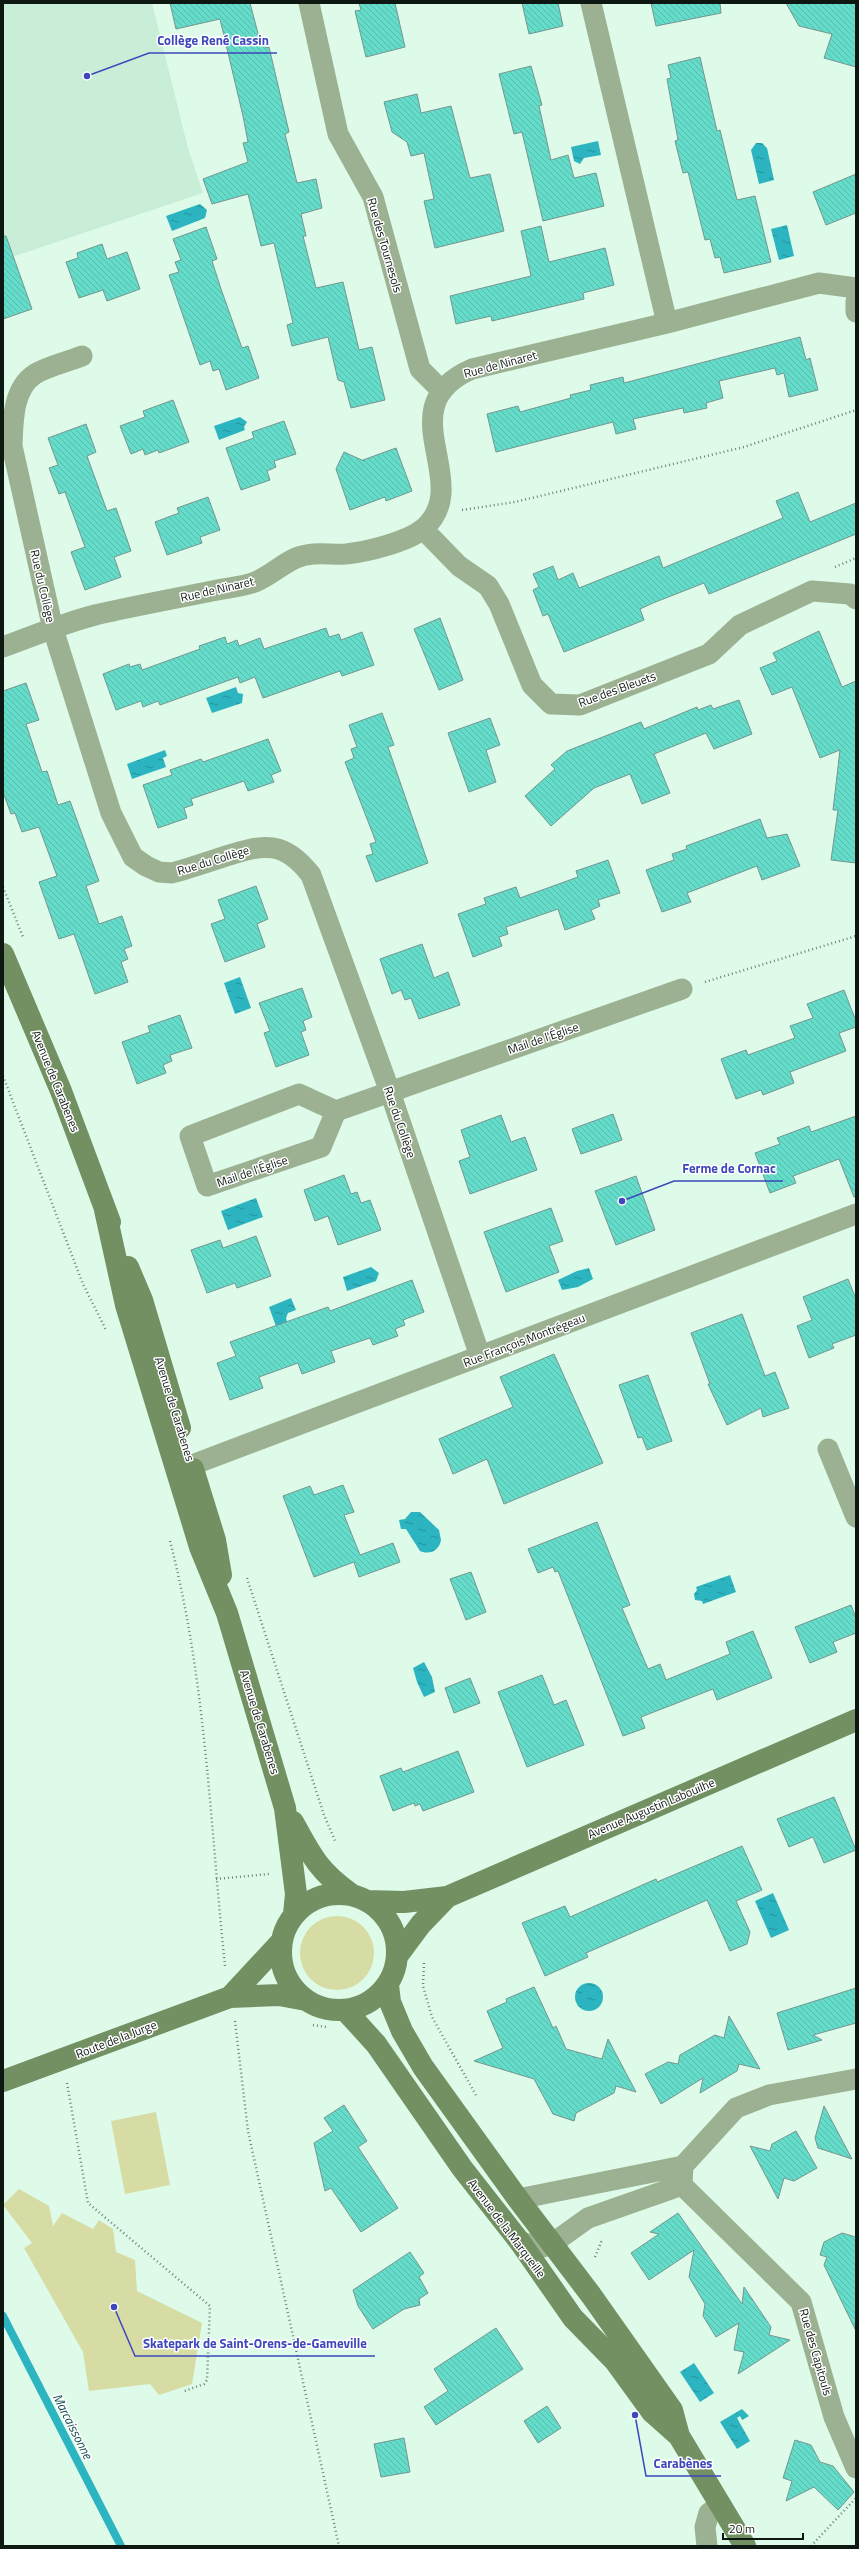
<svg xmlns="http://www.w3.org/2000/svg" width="859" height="2549" font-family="'Titillium Web',sans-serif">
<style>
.built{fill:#c9eed8}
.green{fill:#d6dca3}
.water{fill:url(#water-ripples)}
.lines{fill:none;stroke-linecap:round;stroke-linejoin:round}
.stream{stroke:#2cb5c1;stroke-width:8}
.building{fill:url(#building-back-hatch);stroke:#749690}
.path{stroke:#6f8377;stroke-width:2.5;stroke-dasharray:1 3;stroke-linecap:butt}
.street{stroke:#9cb191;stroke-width:21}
.secondary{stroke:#729062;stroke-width:22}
.labels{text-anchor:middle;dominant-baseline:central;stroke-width:3;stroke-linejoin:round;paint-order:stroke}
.street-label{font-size:12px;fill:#0e1812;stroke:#fff}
.water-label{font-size:13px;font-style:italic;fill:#0d474c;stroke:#fff}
.leader{fill:none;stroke:#3e47bb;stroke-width:1.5}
.callout-dot{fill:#3e47bb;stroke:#fff;stroke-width:1.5}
.callout-label{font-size:13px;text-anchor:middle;font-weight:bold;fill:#3e47bb;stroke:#fff;stroke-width:3;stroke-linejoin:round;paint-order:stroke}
</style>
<defs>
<pattern id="water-ripples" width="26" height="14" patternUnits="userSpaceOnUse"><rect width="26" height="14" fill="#2cb5c1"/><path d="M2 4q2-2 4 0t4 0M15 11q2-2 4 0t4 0" fill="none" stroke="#24929b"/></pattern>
<pattern id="building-back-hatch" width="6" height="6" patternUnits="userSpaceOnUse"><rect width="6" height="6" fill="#65dcc9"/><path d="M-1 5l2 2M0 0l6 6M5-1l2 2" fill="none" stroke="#56bcac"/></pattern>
</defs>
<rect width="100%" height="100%" fill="#ddfbe8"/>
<!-- built -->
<path class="built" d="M 3,3 L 152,3 L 188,148 L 203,193 L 3,260 Z"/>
<!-- green -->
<path class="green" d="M300 1953a37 37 0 1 1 74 0a37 37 0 1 1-74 0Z
M 156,2112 L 170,2185 L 125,2194 L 111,2121 Z
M 19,2189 L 49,2206 L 53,2226 L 62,2213 L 93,2229 L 99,2220 L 113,2229 L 116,2252 L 135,2260 L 137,2291 L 202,2323 L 192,2384 L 159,2395 L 150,2384 L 89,2391 L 83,2352 L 24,2248 L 32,2243 L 3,2205 Z"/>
<!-- water -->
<path class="water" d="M 598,141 L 601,155 L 584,158 L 580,164 L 574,161 L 571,147 Z
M 756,143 L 762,143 L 767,148 L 774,180 L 759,184 L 751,150 Z
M 200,204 L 207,210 L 205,218 L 172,231 L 166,216 Z
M 787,225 L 794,256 L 779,260 L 771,229 Z
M 240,417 L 247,422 L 244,427 L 245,430 L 219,440 L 214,426 Z
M 236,687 L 238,693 L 243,694 L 242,703 L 212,713 L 206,698 Z
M 165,750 L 167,756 L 163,758 L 166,767 L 132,779 L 127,764 Z
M 240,977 L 251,1008 L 235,1014 L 224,983 Z
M 256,1198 L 263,1217 L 228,1230 L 221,1211 Z
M 371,1267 L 379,1273 L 376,1281 L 347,1291 L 343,1277 Z
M 589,1268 L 593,1279 L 578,1287 L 562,1290 L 558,1280 L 577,1271 Z
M 291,1298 L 296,1310 L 288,1313 L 286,1318 L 288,1325 L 277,1329 L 269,1307 Z
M 411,1512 L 420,1512 L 439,1530 L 441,1540 C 439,1551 430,1555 420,1551 L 406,1529 L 401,1529 L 399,1520 L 405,1519 Z
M 730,1575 L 736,1592 L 703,1604 L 702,1601 L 695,1600 L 694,1594 L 697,1590 L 696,1587 Z
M 424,1662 L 432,1677 L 435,1692 L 424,1697 L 417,1682 L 413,1668 Z
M 773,1893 L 789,1930 L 771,1938 L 755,1901 Z
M575 1997a14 14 0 1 1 28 0a14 14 0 1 1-28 0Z
M 694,2363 L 714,2393 L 700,2402 L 680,2372 Z
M 742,2409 L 749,2416 L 742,2420 L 740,2416 L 737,2418 L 750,2441 L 737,2449 L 720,2422 Z"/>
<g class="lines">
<!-- stream -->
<path class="stream" d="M 3,2316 L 121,2546"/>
</g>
<!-- building -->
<path class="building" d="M 170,3 L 250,3 L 260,41 L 265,40 L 266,48 L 269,47 L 289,132 L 285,134 L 297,183 L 316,179 L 322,208 L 301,214 L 306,236 L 303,236 L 316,288 L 343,282 L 359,350 L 372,347 L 385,400 L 351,408 L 344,382 L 338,380 L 328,337 L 292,346 L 287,325 L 293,323 L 274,243 L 261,246 L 248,194 L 212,204 L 203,179 L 248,162 L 243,143 L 248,142 L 243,116 L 220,19 L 176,29 Z
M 359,3 L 395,3 L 405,47 L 366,57 L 355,11 L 361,10 Z
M 522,3 L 558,3 L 563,26 L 529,34 Z
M 651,3 L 720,3 L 721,13 L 656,26 Z
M 786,3 L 856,3 L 856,67 L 824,58 L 832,34 L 799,26 Z
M 700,57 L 717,131 L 720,130 L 737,200 L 755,196 L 771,262 L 724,273 L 720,257 L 715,258 L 710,239 L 705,240 L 688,172 L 683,173 L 675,141 L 678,140 L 667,79 L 671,78 L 668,65 Z
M 531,66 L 542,105 L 539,106 L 551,160 L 568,155 L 574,178 L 596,173 L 604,206 L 543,221 L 522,132 L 514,134 L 499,74 Z
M 417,94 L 421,113 L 451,106 L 470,178 L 490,174 L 504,231 L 435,248 L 424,201 L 434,199 L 424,153 L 411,156 L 407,142 L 392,132 L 384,102 Z
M 856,174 L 856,213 L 826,225 L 813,192 Z
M 541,226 L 549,262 L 605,248 L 614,285 L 583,293 L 584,299 L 492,321 L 491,316 L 456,324 L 450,296 L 531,276 L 521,231 Z
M 206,227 L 217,259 L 212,261 L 221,289 L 242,348 L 248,346 L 259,378 L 226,390 L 219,369 L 213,371 L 210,361 L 200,365 L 169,275 L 179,272 L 175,262 L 181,260 L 173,239 Z
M 3,236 L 6,236 L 32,309 L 3,319 Z
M 102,244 L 107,259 L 127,252 L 140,289 L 107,301 L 103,290 L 79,298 L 66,262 L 78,258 L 77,253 Z
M 800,337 L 806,360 L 810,358 L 818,390 L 789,397 L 784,373 L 777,375 L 775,368 L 719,381 L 723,398 L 706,403 L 707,408 L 684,413 L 683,408 L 633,419 L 636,429 L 616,434 L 613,422 L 496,452 L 487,414 L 518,406 L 520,412 L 571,398 L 570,395 L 591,390 L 590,385 L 623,377 L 624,383 Z
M 173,400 L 189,442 L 159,453 L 158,450 L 145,455 L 143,449 L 131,454 L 120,426 L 145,417 L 143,411 Z
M 284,421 L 296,454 L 274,461 L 276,467 L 267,471 L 270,480 L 241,490 L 226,448 L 254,438 L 252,432 Z
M 86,424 L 96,452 L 87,456 L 107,511 L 116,508 L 131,551 L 114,557 L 121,577 L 85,590 L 71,552 L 85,547 L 65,492 L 59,494 L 49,468 L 58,465 L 48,438 Z
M 396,448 L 412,491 L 386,501 L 385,497 L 350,510 L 336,469 L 344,452 L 364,461 L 363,460 Z
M 798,492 L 810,522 L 856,503 L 856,534 L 709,594 L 704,583 L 653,603 L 640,609 L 644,620 L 564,652 L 548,614 L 543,616 L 533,590 L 539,587 L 533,574 L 553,566 L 558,580 L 573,573 L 579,588 L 659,556 L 663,568 L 783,518 L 776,501 Z
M 208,497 L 220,530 L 200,537 L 202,543 L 167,555 L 155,522 L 179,513 L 177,508 Z
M 440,618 L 463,680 L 439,690 L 414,629 Z
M 326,628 L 329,637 L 339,634 L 341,640 L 362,632 L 374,665 L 342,676 L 340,671 L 263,698 L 255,677 L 240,683 L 238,677 L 160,705 L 158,701 L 143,707 L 141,701 L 116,710 L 103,674 L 129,664 L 130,667 L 140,664 L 142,670 L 200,649 L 199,646 L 225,637 L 227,644 L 237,640 L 239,646 L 260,638 L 264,649 Z
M 819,631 L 842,687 L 856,681 L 856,863 L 831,860 L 838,810 L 833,810 L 840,750 L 820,758 L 792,687 L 772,695 L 760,668 L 777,661 L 773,653 Z
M 26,683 L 39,720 L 26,724 L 42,772 L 47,771 L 58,805 L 70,801 L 99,881 L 86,886 L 99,924 L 122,916 L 132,946 L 124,949 L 128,959 L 121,962 L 128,982 L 95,994 L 74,934 L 59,939 L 39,882 L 57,876 L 39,827 L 22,832 L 15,813 L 11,814 L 3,792 L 3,691 Z
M 739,700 L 752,734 L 714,749 L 706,733 L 654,754 L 670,793 L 642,804 L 630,774 L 594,788 L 551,826 L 525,796 L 555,769 L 551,765 L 567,751 L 641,722 L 644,729 L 697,707 L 698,710 L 711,705 L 713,709 Z
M 382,713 L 394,745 L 388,747 L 428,863 L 376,882 L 366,856 L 373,854 L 370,844 L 376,842 L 345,762 L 354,758 L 351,749 L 357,747 L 349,725 Z
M 490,718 L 500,745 L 486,750 L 496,782 L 469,792 L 448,733 Z
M 268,739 L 281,771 L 271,775 L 274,782 L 248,791 L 244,781 L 191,799 L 193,805 L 184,808 L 187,818 L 158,828 L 143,785 L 172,775 L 170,770 L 201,759 L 203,762 Z
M 760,819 L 767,838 L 787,834 L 800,866 L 762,880 L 757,866 L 687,893 L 691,902 L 662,912 L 646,870 L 674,860 L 672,854 L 687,849 L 686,846 Z
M 608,860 L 620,893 L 598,900 L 600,906 L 591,910 L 595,919 L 565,930 L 558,909 L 506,927 L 508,934 L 499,937 L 502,946 L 473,957 L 458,914 L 486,904 L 484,898 L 516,887 L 520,898 L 578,877 L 576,871 Z
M 256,886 L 268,919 L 257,924 L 265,947 L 225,962 L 211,924 L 225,919 L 218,900 Z
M 422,944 L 434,978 L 448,972 L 460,1005 L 419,1019 L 411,998 L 405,1000 L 401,990 L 392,994 L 380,959 Z
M 302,988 L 312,1017 L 303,1021 L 306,1030 L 301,1032 L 309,1055 L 276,1067 L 264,1033 L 270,1031 L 259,1003 Z
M 844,990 L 856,1021 L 856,1027 L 839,1033 L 846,1051 L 790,1072 L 794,1083 L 763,1095 L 761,1090 L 736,1099 L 721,1059 L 746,1050 L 748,1055 L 795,1038 L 790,1026 L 813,1018 L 807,1004 Z
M 180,1015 L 192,1048 L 170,1055 L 172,1061 L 163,1065 L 166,1073 L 137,1084 L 122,1042 L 150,1032 L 148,1026 Z
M 613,1114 L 622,1140 L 581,1154 L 572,1129 Z
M 501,1115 L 511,1142 L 525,1137 L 537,1170 L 470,1194 L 459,1161 L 470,1157 L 461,1130 Z
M 856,1116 L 856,1197 L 854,1197 L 839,1159 L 793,1176 L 796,1183 L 770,1193 L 755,1153 L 780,1144 L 777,1138 L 809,1126 L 811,1132 Z
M 344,1175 L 351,1194 L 357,1192 L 361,1203 L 370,1200 L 381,1230 L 338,1245 L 328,1216 L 315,1221 L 304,1190 Z
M 636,1176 L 655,1230 L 616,1245 L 595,1191 Z
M 551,1208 L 563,1241 L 549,1246 L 559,1272 L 506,1292 L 484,1232 Z
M 256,1236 L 271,1276 L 237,1288 L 235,1283 L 207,1293 L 191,1250 L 220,1240 L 223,1248 Z
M 848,1279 L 856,1299 L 856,1335 L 832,1344 L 834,1348 L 809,1358 L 797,1326 L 812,1320 L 803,1297 Z
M 412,1280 L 424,1312 L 403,1320 L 405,1325 L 395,1329 L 398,1336 L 373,1345 L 370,1338 L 331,1351 L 335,1362 L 302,1374 L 298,1363 L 259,1377 L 263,1388 L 230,1400 L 217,1363 L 236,1356 L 230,1342 L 328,1307 L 330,1311 Z
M 742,1314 L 765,1376 L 775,1372 L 789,1408 L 763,1417 L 761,1408 L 727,1425 L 708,1384 L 710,1384 L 691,1333 Z
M 554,1354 L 603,1463 L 504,1504 L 487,1459 L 453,1474 L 439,1439 L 513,1407 L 500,1377 Z
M 648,1375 L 672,1441 L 647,1450 L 642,1437 L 638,1438 L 619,1385 Z
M 343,1485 L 354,1512 L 344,1515 L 360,1555 L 393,1543 L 400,1562 L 359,1577 L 354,1562 L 314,1577 L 283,1496 L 310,1486 L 314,1495 Z
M 597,1522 L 630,1605 L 622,1608 L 648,1669 L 660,1664 L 666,1680 L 730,1654 L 726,1642 L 753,1631 L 772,1678 L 717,1700 L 713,1689 L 641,1717 L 645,1728 L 623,1736 L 558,1571 L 555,1572 L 553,1567 L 538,1573 L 528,1549 Z
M 471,1572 L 486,1612 L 466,1620 L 450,1579 Z
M 851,1605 L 856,1618 L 856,1633 L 833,1642 L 837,1652 L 810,1663 L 795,1627 Z
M 542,1675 L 554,1705 L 566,1700 L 584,1745 L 527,1767 L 498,1692 Z
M 470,1678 L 480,1703 L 454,1713 L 445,1688 Z
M 458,1751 L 474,1792 L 423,1811 L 420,1804 L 415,1806 L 414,1803 L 393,1811 L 380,1776 L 401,1768 L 403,1772 Z
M 834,1797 L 856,1850 L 824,1863 L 813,1837 L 789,1847 L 777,1819 Z
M 742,1846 L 762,1890 L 736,1901 L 750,1932 L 747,1944 L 730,1951 L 707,1900 L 586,1953 L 588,1957 L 545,1976 L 522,1923 L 565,1906 L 570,1917 L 656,1879 L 657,1882 Z
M 534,1987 L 553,2028 L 556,2026 L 566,2049 L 602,2059 L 608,2039 L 636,2092 L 616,2086 L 614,2093 L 576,2113 L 574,2121 L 553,2114 L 534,2079 L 474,2061 L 503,2048 L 487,2011 L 507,2002 L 506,1999 Z
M 856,1988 L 856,2023 L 813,2035 L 822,2040 L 788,2050 L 777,2013 Z
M 729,2016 L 760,2069 L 739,2064 L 737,2071 L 700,2093 L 703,2078 L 661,2104 L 645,2074 L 668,2062 L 678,2064 L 680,2055 L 715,2035 L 724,2038 Z
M 344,2105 L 367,2141 L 358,2147 L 398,2208 L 361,2232 L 331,2188 L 325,2191 L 314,2143 L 333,2131 L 324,2118 Z
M 824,2106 L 852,2159 L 818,2148 L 815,2138 Z
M 796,2131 L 817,2168 L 794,2181 L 784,2178 L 778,2199 L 750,2146 L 770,2151 L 772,2144 Z
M 678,2213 L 742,2304 L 744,2287 L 771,2327 L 769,2335 L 790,2340 L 738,2374 L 744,2352 L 734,2350 L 739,2323 L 716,2337 L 703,2316 L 705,2304 L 689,2277 L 694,2250 L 649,2280 L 631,2253 L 659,2234 L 650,2232 Z
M 842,2233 L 856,2237 L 856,2331 L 824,2265 L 827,2257 L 820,2255 L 824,2242 Z
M 410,2252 L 424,2273 L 419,2277 L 428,2293 L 419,2299 L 420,2305 L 404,2309 L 373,2329 L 358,2306 L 353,2290 Z
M 496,2328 L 523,2369 L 436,2425 L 424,2407 L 448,2391 L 434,2369 Z
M 547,2406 L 561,2428 L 538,2443 L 524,2421 Z
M 404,2438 L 410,2472 L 381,2477 L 374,2444 Z
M 795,2440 L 811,2445 L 820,2462 L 833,2466 L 854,2492 L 838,2510 L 814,2487 L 786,2501 L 792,2481 L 783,2478 Z"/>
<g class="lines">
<!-- path -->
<path class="path" d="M 462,510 L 515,502 L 744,447 L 856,410
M 835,567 L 856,558
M 3,887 L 23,937
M 705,982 L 856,936
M 3,1076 L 83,1284 L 106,1330
M 170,1541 C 206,1679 210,1824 225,1966
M 247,1578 L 324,1815 L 336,1843
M 216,1879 L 269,1874
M 424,1963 L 423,1986 L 432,2017 L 477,2097
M 235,2021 L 248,2131 L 339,2546
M 313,2025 L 326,2027
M 67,2083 L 88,2203 L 210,2306 L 207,2380 L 204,2384 L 182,2392
M 595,2257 L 602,2240
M 811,2546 L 856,2498"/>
<!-- street -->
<path class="street" d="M 309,3 L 338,134 L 373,197 L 420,369 L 441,390
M 591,3 L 667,323
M 856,301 L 856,312
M 82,356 C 67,362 48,366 35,374 C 12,389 13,423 12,446 L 53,629 L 111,813 L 133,857 L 146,866 L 159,872 L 172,873 C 190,868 208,862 226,856 C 264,844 284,840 311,875 L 390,1092 L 480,1356
M 423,529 L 459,566 L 488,586 L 499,604 L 532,685 L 551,704 L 580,705 L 709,654 L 740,625 L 812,591 L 850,594 L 856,599
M 3,647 C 33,636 64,623 95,615 C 134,606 173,599 212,591 C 226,588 242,587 255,582 C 270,576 282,564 296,558 C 313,551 329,555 346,554 C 366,552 407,542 423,529 C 477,483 385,407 472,369 L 667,323 L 819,283 L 856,288
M 336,1111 L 321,1147 L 207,1186 L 190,1136 L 299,1094 L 336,1111 L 682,989
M 828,1449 L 856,1517
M 192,1465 L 856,1214
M 682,2185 L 801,2302 L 834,2417 L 856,2468
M 682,2185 L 683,2166 L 736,2108 L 769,2095 L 856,2079
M 518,2199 L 683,2166
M 520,2242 L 543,2247 L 553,2243 L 588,2218 L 682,2185
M 707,2546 L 705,2527 L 709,2513 L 721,2505"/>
<!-- secondary -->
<path class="secondary" d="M 3,954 L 61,1091 L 110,1222
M 105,1210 L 126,1305 L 200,1547 L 227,1613 L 285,1808 L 296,1894 L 294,1914
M 128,1267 L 142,1300 L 180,1428
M 193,1469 L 215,1540 L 221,1575
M 293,1822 C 311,1855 319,1872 351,1894
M281 1952a58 58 0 1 1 116 0a58 58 0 1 1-116 0Z
M 367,1901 L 404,1902 L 447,1897 L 856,1720
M 398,1955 L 421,1924 L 447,1897
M 388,1985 L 390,2002 L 402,2031 L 423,2067 L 518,2199 L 591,2295 L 672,2410 L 679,2436
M 230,1997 L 281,1942
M 345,2010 L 376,2044 L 462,2168 L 520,2242 L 573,2318 L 615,2361 L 652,2412 L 679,2436 L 745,2546
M 3,2081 L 230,1997 L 279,1995 L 306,2000"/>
</g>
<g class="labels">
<!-- street labels -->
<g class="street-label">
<text transform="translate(385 245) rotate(74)">Rue des Tournesols</text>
<text transform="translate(500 364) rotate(-15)">Rue de Ninaret</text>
<text transform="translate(43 586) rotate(77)">Rue du Collège</text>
<text transform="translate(217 589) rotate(-13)">Rue de Ninaret</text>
<text transform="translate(617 689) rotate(-20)">Rue des Bleuets</text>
<text transform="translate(213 860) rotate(-17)">Rue du Collège</text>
<text transform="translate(543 1038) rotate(-19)">Mail de l'Église</text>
<text transform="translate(56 1081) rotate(68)">Avenue de Carabenes</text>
<text transform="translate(400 1122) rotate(71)">Rue du Collège</text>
<text transform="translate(252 1171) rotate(-19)">Mail de l'Église</text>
<text transform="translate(524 1340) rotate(-21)">Rue François Montrégeau</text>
<text transform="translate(175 1409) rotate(73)">Avenue de Carabenes</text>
<text transform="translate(260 1722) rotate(73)">Avenue de Carabenes</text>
<text transform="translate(651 1808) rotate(-23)">Avenue Augustin Labouilhe</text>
<text transform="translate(116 2039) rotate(-21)">Route de la Jurge</text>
<text transform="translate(507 2228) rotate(53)">Avenue de la Marqueille</text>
<text transform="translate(816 2352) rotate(74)">Rue des Capitouls</text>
</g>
<!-- water labels -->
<g class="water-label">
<text transform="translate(73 2426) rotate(63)">Marcaissonne</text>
</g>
</g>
<!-- callouts -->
<path class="leader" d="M87 76L149 53H277M622 1201L674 1181H783M114 2307L135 2356H375M635 2415L646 2476H721"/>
<g class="callout-dot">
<circle cx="87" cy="76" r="4"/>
<circle cx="622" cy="1201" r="4"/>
<circle cx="114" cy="2307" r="4"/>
<circle cx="635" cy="2415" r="4"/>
</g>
<g class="callout-label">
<text x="213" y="45">Collège René Cassin</text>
<text x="729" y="1173">Ferme de Cornac</text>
<text x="255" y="2348">Skatepark de Saint-Orens-de-Gameville</text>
<text x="683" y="2468">Carabènes</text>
</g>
<!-- border -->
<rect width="859" height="2549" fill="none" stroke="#0e1812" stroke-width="8"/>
<!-- scale -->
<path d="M723 2533v6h80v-6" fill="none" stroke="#0e1812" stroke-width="2"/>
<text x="729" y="2533" font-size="12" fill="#0e1812" stroke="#ffffff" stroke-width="3" paint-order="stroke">20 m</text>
</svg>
